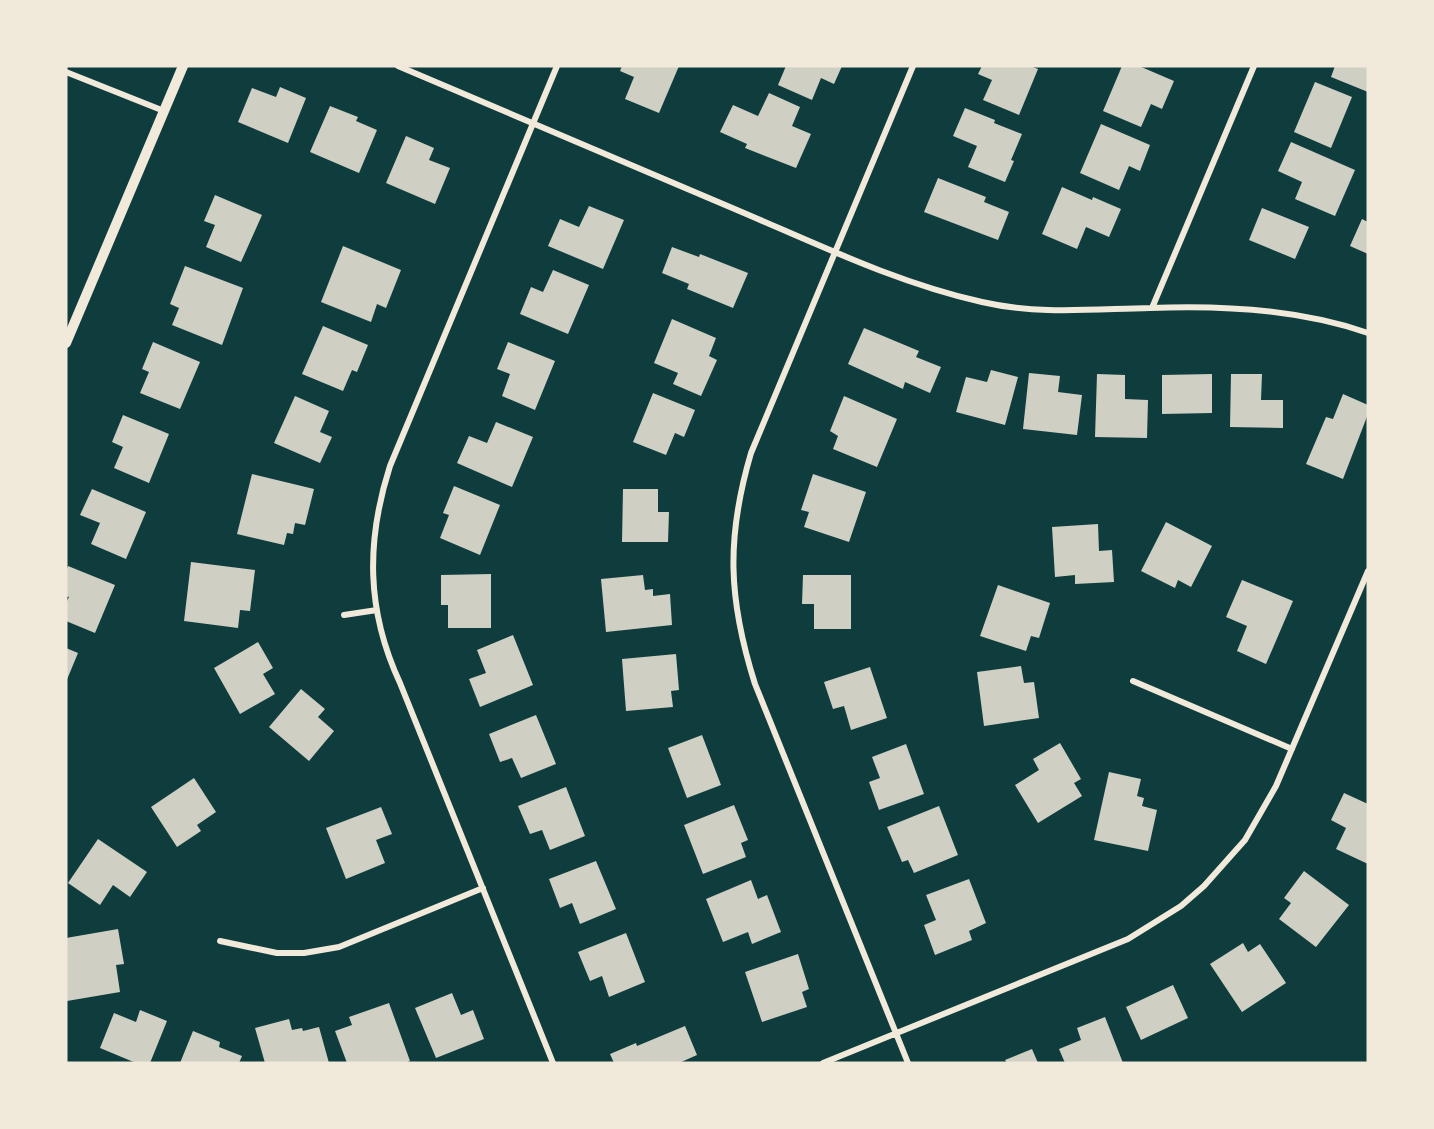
<svg xmlns="http://www.w3.org/2000/svg" width="1434" height="1129" font-family="Commissioner,sans-serif">
<style>
.building{fill:#cfcfc3}
.lines{fill:none;stroke-linecap:round;stroke-linejoin:round}
.minor{stroke:#f1e9da;stroke-width:6}
.tertiary{stroke:#f1e9da;stroke-width:10}
</style>
<rect width="100%" height="100%" fill="#0f3d3e"/>
<!-- building -->
<path class="building" d="M 622,66 L 679,66 L 659,113 L 625,99 L 634,77 L 620,71 Z
M 786,66 L 842,66 L 834,84 L 821,78 L 812,100 L 778,85 Z
M 982,66 L 1030,66 L 1038,69 L 1019,115 L 983,100 L 992,80 L 978,74 Z
M 1122,66 L 1139,66 L 1174,81 L 1162,109 L 1151,104 L 1141,127 L 1103,111 Z
M 1335,66 L 1368,66 L 1368,92 L 1331,77 Z
M 1315,82 L 1352,97 L 1331,148 L 1294,132 Z
M 280,87 L 306,98 L 288,143 L 238,122 L 252,88 L 276,97 Z
M 769,93 L 800,107 L 792,126 L 811,134 L 796,168 L 745,148 L 747,144 L 720,132 L 733,105 L 758,116 Z
M 330,106 L 358,117 L 356,121 L 377,130 L 359,173 L 310,152 Z
M 965,108 L 995,120 L 994,123 L 1022,134 L 1011,160 L 1014,161 L 1005,182 L 968,167 L 977,146 L 953,136 Z
M 1101,124 L 1150,145 L 1140,171 L 1129,166 L 1119,190 L 1080,173 Z
M 406,136 L 434,148 L 429,160 L 450,168 L 435,204 L 386,183 Z
M 1291,142 L 1355,170 L 1335,216 L 1295,199 L 1302,182 L 1278,171 Z
M 938,178 L 986,197 L 984,202 L 1009,212 L 998,240 L 924,212 Z
M 1062,187 L 1092,200 L 1093,197 L 1121,209 L 1109,237 L 1086,227 L 1077,249 L 1042,234 Z
M 215,195 L 262,215 L 241,262 L 206,247 L 215,225 L 204,221 Z
M 589,206 L 624,220 L 603,269 L 548,246 L 560,219 L 579,227 Z
M 1262,208 L 1309,227 L 1295,259 L 1249,240 Z
M 1362,219 L 1368,222 L 1368,254 L 1350,246 Z
M 343,246 L 401,270 L 386,308 L 377,304 L 371,322 L 321,302 Z
M 672,247 L 699,257 L 700,254 L 748,273 L 733,308 L 687,289 L 689,284 L 662,273 Z
M 185,266 L 243,288 L 222,345 L 172,325 L 179,308 L 170,304 Z
M 553,270 L 589,285 L 568,334 L 520,314 L 531,287 L 543,292 Z
M 672,319 L 716,338 L 709,356 L 717,360 L 701,396 L 673,384 L 678,373 L 654,363 Z
M 323,326 L 368,345 L 357,372 L 352,370 L 343,391 L 302,374 Z
M 864,328 L 919,351 L 916,357 L 941,367 L 930,393 L 905,382 L 903,389 L 848,364 Z
M 153,342 L 200,362 L 180,409 L 140,393 L 149,372 L 142,369 Z
M 508,342 L 555,361 L 535,410 L 502,396 L 510,374 L 497,369 Z
M 991,370 L 1018,377 L 1005,425 L 956,412 L 966,377 L 987,382 Z
M 1029,373 L 1060,376 L 1058,392 L 1082,395 L 1077,435 L 1023,429 Z
M 1097,374 L 1125,375 L 1125,399 L 1148,400 L 1147,438 L 1095,437 Z
M 1212,374 L 1212,413 L 1162,414 L 1162,375 Z
M 1231,374 L 1262,374 L 1261,400 L 1283,400 L 1283,428 L 1230,427 Z
M 653,393 L 695,410 L 684,437 L 675,433 L 666,455 L 633,442 Z
M 1343,394 L 1368,405 L 1368,414 L 1343,479 L 1306,464 L 1326,417 L 1333,419 Z
M 295,396 L 329,411 L 320,432 L 332,437 L 320,463 L 274,443 Z
M 844,396 L 897,419 L 877,467 L 833,449 L 838,436 L 830,431 Z
M 123,415 L 169,434 L 149,483 L 114,468 L 123,447 L 112,442 Z
M 496,422 L 533,437 L 512,487 L 457,463 L 469,436 L 487,443 Z
M 252,474 L 314,489 L 305,525 L 295,523 L 293,534 L 287,533 L 284,545 L 237,534 Z
M 813,474 L 866,492 L 849,542 L 804,527 L 809,512 L 801,510 Z
M 454,486 L 500,505 L 480,555 L 440,538 L 449,515 L 443,513 Z
M 92,489 L 146,512 L 126,559 L 91,544 L 100,523 L 80,515 Z
M 623,489 L 658,489 L 658,512 L 669,512 L 668,542 L 622,542 Z
M 1166,522 L 1212,546 L 1191,587 L 1178,580 L 1175,588 L 1141,571 Z
M 1098,524 L 1099,551 L 1112,550 L 1114,582 L 1075,584 L 1075,575 L 1055,577 L 1052,527 Z
M 191,562 L 255,570 L 250,611 L 240,610 L 238,628 L 184,621 Z
M 68,566 L 115,585 L 95,633 L 66,621 L 66,603 L 69,597 L 66,596 L 66,571 Z
M 491,574 L 491,628 L 448,628 L 448,605 L 441,605 L 441,575 Z
M 643,575 L 645,590 L 653,589 L 653,596 L 670,594 L 672,625 L 606,632 L 601,579 Z
M 803,575 L 851,575 L 851,629 L 814,629 L 814,604 L 802,604 Z
M 1242,580 L 1293,601 L 1266,664 L 1237,651 L 1247,626 L 1226,617 Z
M 998,585 L 1050,603 L 1039,638 L 1031,636 L 1026,651 L 980,636 Z
M 513,635 L 533,685 L 480,707 L 469,679 L 486,673 L 477,650 Z
M 258,642 L 273,668 L 263,674 L 275,694 L 240,714 L 214,668 Z
M 66,648 L 78,653 L 66,682 Z
M 676,654 L 679,690 L 671,691 L 673,707 L 626,711 L 622,659 Z
M 1021,666 L 1024,683 L 1034,682 L 1039,718 L 984,726 L 977,672 Z
M 870,667 L 887,718 L 851,730 L 844,706 L 833,709 L 824,682 Z
M 301,689 L 325,709 L 318,717 L 334,731 L 309,761 L 269,727 Z
M 536,715 L 556,764 L 521,778 L 512,758 L 500,762 L 489,734 Z
M 702,735 L 721,785 L 687,798 L 668,748 Z
M 1060,743 L 1081,779 L 1074,783 L 1082,796 L 1038,823 L 1015,785 L 1039,770 L 1033,759 Z
M 906,744 L 924,794 L 879,810 L 869,782 L 880,778 L 872,757 Z
M 1109,772 L 1141,779 L 1137,796 L 1144,798 L 1142,806 L 1157,810 L 1148,851 L 1094,840 Z
M 194,778 L 216,812 L 197,825 L 201,831 L 177,847 L 151,807 Z
M 566,787 L 585,836 L 550,850 L 542,830 L 530,834 L 518,806 Z
M 1344,793 L 1368,804 L 1368,864 L 1336,849 L 1346,828 L 1331,820 Z
M 734,805 L 748,840 L 741,843 L 746,857 L 703,874 L 684,825 Z
M 939,806 L 958,855 L 914,873 L 908,860 L 902,862 L 887,827 Z
M 381,807 L 392,834 L 376,840 L 385,863 L 346,879 L 326,828 Z
M 98,839 L 147,872 L 130,897 L 113,885 L 100,905 L 68,883 Z
M 596,861 L 616,909 L 580,924 L 572,903 L 560,908 L 549,879 Z
M 1304,871 L 1349,905 L 1316,947 L 1279,919 L 1291,903 L 1284,898 Z
M 969,879 L 986,923 L 969,931 L 972,940 L 935,955 L 924,925 L 936,920 L 926,895 Z
M 751,880 L 758,899 L 767,895 L 781,932 L 752,944 L 748,932 L 723,942 L 706,899 Z
M 118,929 L 124,964 L 116,965 L 120,992 L 67,1001 L 66,938 Z
M 626,933 L 645,982 L 609,997 L 602,976 L 590,981 L 578,952 Z
M 1243,943 L 1248,952 L 1260,944 L 1286,983 L 1242,1012 L 1210,964 Z
M 798,954 L 809,989 L 802,992 L 807,1007 L 762,1022 L 745,972 Z
M 1173,985 L 1188,1018 L 1141,1040 L 1126,1007 Z
M 452,993 L 461,1015 L 473,1010 L 484,1039 L 436,1058 L 415,1008 Z
M 389,1003 L 410,1061 L 404,1063 L 347,1063 L 335,1031 L 352,1025 L 349,1017 Z
M 140,1010 L 167,1021 L 150,1063 L 136,1063 L 100,1048 L 114,1013 L 136,1022 Z
M 1105,1017 L 1123,1063 L 1065,1063 L 1059,1049 L 1081,1040 L 1077,1028 Z
M 289,1019 L 292,1030 L 302,1028 L 303,1031 L 319,1027 L 329,1063 L 265,1063 L 255,1028 Z
M 685,1026 L 697,1055 L 679,1063 L 614,1063 L 610,1054 L 636,1043 L 637,1046 Z
M 193,1031 L 220,1042 L 219,1047 L 242,1056 L 239,1063 L 180,1063 Z
M 1032,1049 L 1038,1063 L 1007,1063 L 1005,1060 Z"/>
<g class="lines">
<!-- minor -->
<path class="minor" d="M 398,66 C 511,114 624,162 737,210 C 817,244 897,283 982,302 C 1038,315 1093,309 1150,308 C 1223,305 1299,309 1368,333
M 66,72 L 164,111
M 1152,308 L 1254,66
M 344,615 L 377,610
M 1133,681 L 1292,749
M 220,941 L 277,953 L 304,953 L 339,947 L 483,888
M 553,1063 L 400,683 C 366,610 366,541 390,466 L 557,66
M 823,1063 L 1128,939 L 1181,906 L 1204,886 L 1245,840 L 1276,786 L 1368,571
M 908,1063 L 755,684 C 728,599 726,538 751,453 L 913,66"/>
<!-- tertiary -->
<path class="tertiary" d="M 66,343 L 183,66"/>
</g>
<!-- border -->
<rect width="1434" height="1129" fill="none" stroke="#f1e9da" stroke-width="135"/>
</svg>
